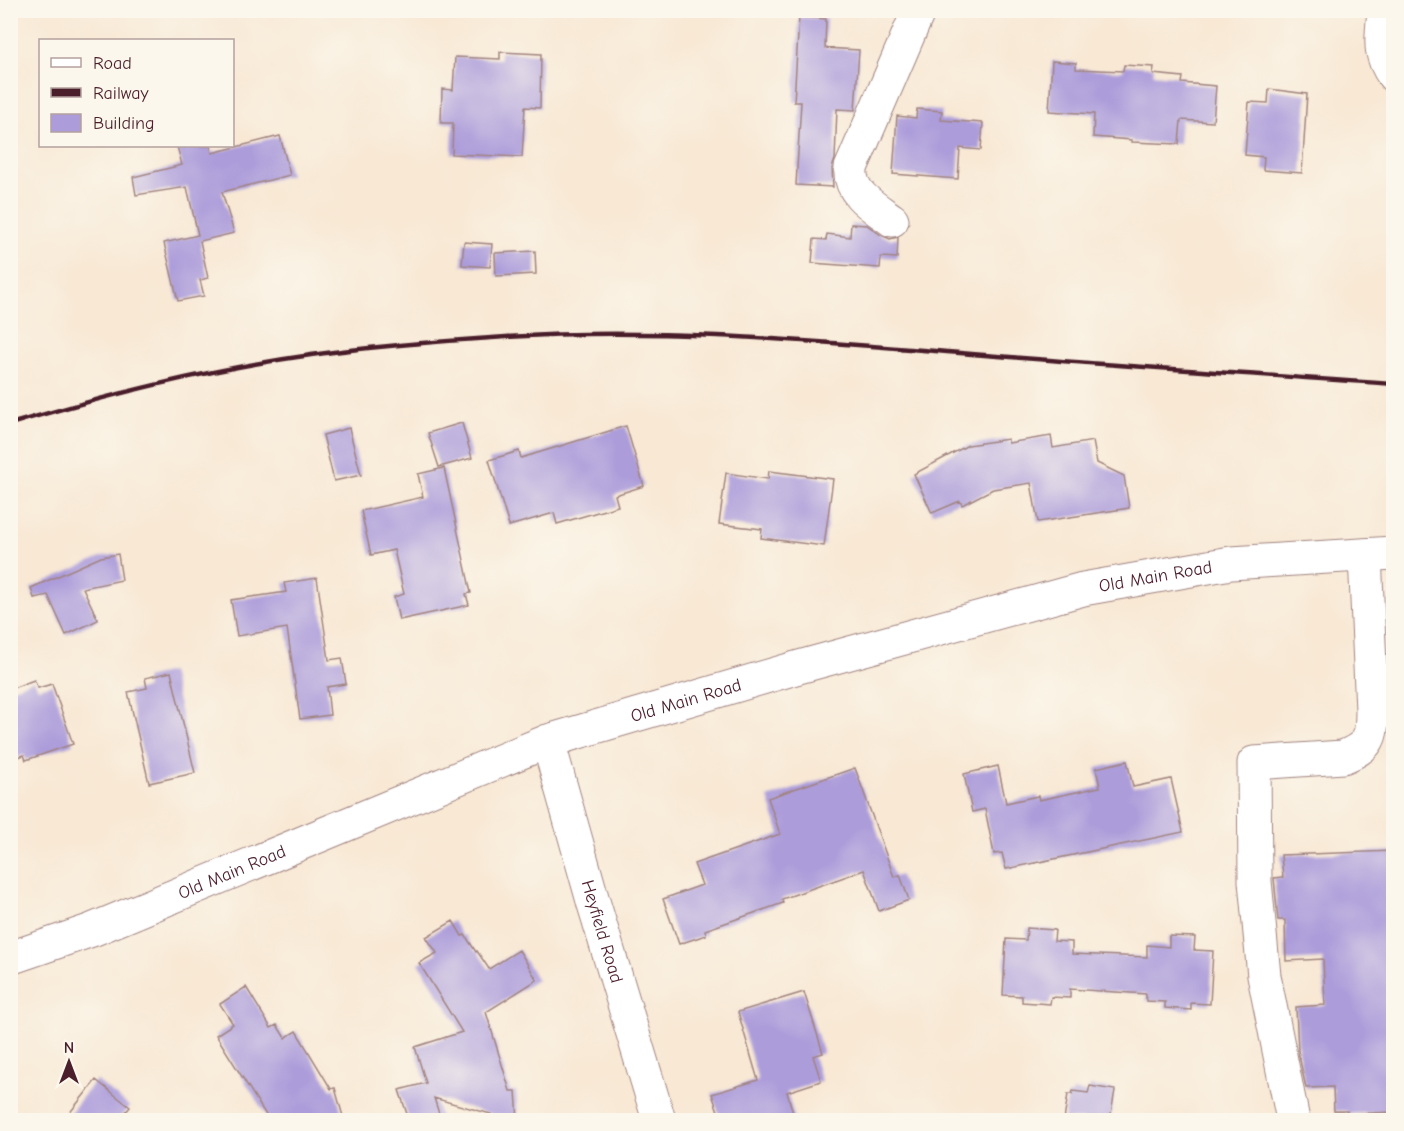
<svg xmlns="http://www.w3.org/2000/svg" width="1404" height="1131" font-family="'Comic Neue',sans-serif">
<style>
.building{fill:#ac9cda}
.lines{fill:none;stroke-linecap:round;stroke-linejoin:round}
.minor-casing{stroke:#a18480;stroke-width:35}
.minor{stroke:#fff;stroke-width:33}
.rail{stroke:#4a1f2b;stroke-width:4.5}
.labels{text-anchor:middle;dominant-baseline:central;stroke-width:4.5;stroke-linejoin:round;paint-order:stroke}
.street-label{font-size:18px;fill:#4a1f2b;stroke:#fbf7ec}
</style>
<rect width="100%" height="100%" fill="#fbf7ec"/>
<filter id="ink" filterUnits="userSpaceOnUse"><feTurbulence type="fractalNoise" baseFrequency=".0167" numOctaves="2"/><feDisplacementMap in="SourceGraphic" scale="12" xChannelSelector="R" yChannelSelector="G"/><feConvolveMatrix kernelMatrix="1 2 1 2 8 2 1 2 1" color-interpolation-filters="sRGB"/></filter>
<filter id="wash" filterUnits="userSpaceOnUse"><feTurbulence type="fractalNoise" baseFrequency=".008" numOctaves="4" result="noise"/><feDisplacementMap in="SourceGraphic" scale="24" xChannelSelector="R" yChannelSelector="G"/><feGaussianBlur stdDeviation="1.35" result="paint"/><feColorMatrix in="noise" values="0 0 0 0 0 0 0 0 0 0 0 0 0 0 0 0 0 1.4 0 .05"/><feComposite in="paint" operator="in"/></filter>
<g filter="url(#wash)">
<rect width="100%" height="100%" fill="#f8e8d4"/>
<g id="blocks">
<!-- building -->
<path class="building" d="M 799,17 L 826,19 L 825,48 L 859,50 L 855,110 L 837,109 L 835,159 L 832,168 L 833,187 L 796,185 L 801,102 L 794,102 Z
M 500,52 L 541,54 L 540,108 L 525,107 L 522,157 L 452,154 L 453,123 L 441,123 L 442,89 L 453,90 L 455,57 L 500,59 Z
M 1052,61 L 1076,63 L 1076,69 L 1123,71 L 1124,65 L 1154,67 L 1153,74 L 1183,77 L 1182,83 L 1216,86 L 1213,122 L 1181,120 L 1179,144 L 1132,142 L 1132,140 L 1093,137 L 1094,114 L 1049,111 Z
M 1269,89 L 1307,94 L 1302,173 L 1263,170 L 1264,157 L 1245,155 L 1249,102 L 1268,103 Z
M 917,109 L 942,111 L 941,120 L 983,123 L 981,150 L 960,148 L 958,179 L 893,174 L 897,116 L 916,118 Z
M 280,136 L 290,175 L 222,192 L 234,233 L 200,241 L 208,278 L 200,280 L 204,296 L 178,301 L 164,243 L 198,235 L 187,187 L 136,195 L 133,177 L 182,165 L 177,146 L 210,146 L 212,153 Z
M 851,224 L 867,225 L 881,235 L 890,239 L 898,237 L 897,258 L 881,257 L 880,268 L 812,263 L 814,239 L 826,240 L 827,234 L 850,237 Z
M 464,242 L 492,244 L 490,267 L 462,265 Z
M 535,251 L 536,274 L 496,276 L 495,253 Z
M 462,423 L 472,458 L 439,467 L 428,433 Z
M 626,426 L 644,486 L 615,495 L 618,506 L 557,524 L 554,513 L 509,526 L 489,460 L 519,451 L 521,458 Z
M 349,428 L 361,475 L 334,481 L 323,435 Z
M 1051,436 L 1053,448 L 1093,441 L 1097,463 L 1124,476 L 1129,508 L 1038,522 L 1031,483 L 993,489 L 962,505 L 960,501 L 932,513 L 914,474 L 968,445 L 1008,439 L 1008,443 Z
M 444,468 L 471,593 L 466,594 L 469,605 L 399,620 L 394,597 L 404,594 L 394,550 L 371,555 L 361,511 L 423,497 L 418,474 Z
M 769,471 L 833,479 L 824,546 L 761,538 L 762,529 L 719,524 L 726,473 L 768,479 Z
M 118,554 L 122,580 L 83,588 L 98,620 L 66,635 L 48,595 L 34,598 L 31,588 L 101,557 Z
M 317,578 L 329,660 L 342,658 L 346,684 L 327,687 L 330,715 L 300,719 L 287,628 L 237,636 L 231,600 L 286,592 L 284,583 Z
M 171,672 L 195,773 L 149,783 L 128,692 L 147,688 L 145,678 Z
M 34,680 L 38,688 L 52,684 L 73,744 L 26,760 L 24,755 L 10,760 L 10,689 Z
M 1127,761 L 1133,787 L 1171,779 L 1183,832 L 1006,869 L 1002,853 L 994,854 L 985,809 L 972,812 L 964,774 L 998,766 L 1006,803 L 1038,796 L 1039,800 L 1100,787 L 1096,768 Z
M 855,768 L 894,877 L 900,875 L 909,900 L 879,911 L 864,870 L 782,899 L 783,903 L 705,930 L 706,935 L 679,944 L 663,899 L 702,885 L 694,864 L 780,834 L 768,798 Z
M 1394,851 L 1394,1112 L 1347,1114 L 1347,1111 L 1334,1111 L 1333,1087 L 1306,1088 L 1298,1051 L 1296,1007 L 1325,1005 L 1323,959 L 1286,961 L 1285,920 L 1278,920 L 1274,878 L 1283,877 L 1281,855 Z
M 453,921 L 462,936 L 465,935 L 476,952 L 477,951 L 489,969 L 519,950 L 537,980 L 486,1012 L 510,1091 L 516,1091 L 518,1120 L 491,1120 L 491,1114 L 434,1098 L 441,1120 L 409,1120 L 399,1090 L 426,1083 L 415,1047 L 462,1032 L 419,963 L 437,953 L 426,937 Z
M 1027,928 L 1055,930 L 1054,941 L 1072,942 L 1072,954 L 1147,957 L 1147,945 L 1169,947 L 1169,936 L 1195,937 L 1194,950 L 1213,951 L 1210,1004 L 1191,1003 L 1191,1010 L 1165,1008 L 1165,1002 L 1146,1001 L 1146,994 L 1070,989 L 1070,998 L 1051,997 L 1050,1004 L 1022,1002 L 1022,996 L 1003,995 L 1006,939 L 1026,940 Z
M 246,987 L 271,1028 L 277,1025 L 285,1038 L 296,1031 L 331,1089 L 335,1088 L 344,1120 L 269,1120 L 216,1035 L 233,1024 L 220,1004 Z
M 804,992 L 823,1053 L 813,1056 L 821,1081 L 787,1092 L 795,1120 L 721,1120 L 712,1094 L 758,1080 L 738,1012 Z
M 96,1080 L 130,1107 L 119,1120 L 64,1120 Z
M 1090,1086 L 1115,1090 L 1110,1120 L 1064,1120 L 1068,1094 L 1072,1094 L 1073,1091 L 1088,1093 Z"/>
</g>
</g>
<g filter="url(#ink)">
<use href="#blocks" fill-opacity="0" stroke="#a18480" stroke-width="1.5"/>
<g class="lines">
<!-- minor casing -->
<g class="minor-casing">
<g id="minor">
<path d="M 1384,10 C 1382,37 1377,53 1394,76"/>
<path d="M 892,220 C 874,207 848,193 851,168 L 919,10"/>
<path id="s1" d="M 548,741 L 593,901 L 659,1120"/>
<path id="s2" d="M 10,958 L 92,930 L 548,741 L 799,667 L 1083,589 L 1231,563 L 1394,553"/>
<path d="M 1293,1120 L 1264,976 L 1255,881 L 1254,763 L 1343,757 C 1370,746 1372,738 1372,710 L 1365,555"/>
</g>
</g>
<!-- minor -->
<use href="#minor" class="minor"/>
<!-- rail -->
<path class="rail" d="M 10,424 C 109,395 209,369 311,355 C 375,346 441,341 506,337 C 657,327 810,341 960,353 C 1105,365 1249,374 1394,384"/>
</g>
</g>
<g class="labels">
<!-- street labels -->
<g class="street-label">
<text stroke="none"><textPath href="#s2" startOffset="1210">Old Main Road</textPath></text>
<text stroke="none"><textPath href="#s2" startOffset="724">Old Main Road</textPath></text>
<text stroke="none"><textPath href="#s2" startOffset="238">Old Main Road</textPath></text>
<text stroke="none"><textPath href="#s1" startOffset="198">Heyfield Road</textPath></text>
</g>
</g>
<!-- margin -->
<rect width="1404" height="1131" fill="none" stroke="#fbf7ec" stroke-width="36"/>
<!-- legend -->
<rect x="39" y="39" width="195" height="108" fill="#fbf7ec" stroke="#b4a19f" stroke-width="1.5"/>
<rect x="51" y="58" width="30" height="9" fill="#ffffff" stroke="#b4a19f" stroke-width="1.5"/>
<text x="93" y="69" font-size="18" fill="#4a1f2b">Road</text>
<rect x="51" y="88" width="30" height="9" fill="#4a1f2b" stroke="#b4a19f" stroke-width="1.5"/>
<text x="93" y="99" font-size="18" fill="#4a1f2b">Railway</text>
<rect x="51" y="114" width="30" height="18" fill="#ac9cda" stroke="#b4a19f" stroke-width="1.5"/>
<text x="93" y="129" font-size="18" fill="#4a1f2b">Building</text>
<!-- north arrow -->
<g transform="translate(69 1062)" stroke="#fbf7ec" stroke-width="4.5" paint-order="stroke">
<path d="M0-4.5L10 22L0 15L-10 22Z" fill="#4a1f2b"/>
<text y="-9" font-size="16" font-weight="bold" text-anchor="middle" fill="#4a1f2b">N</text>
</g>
</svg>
